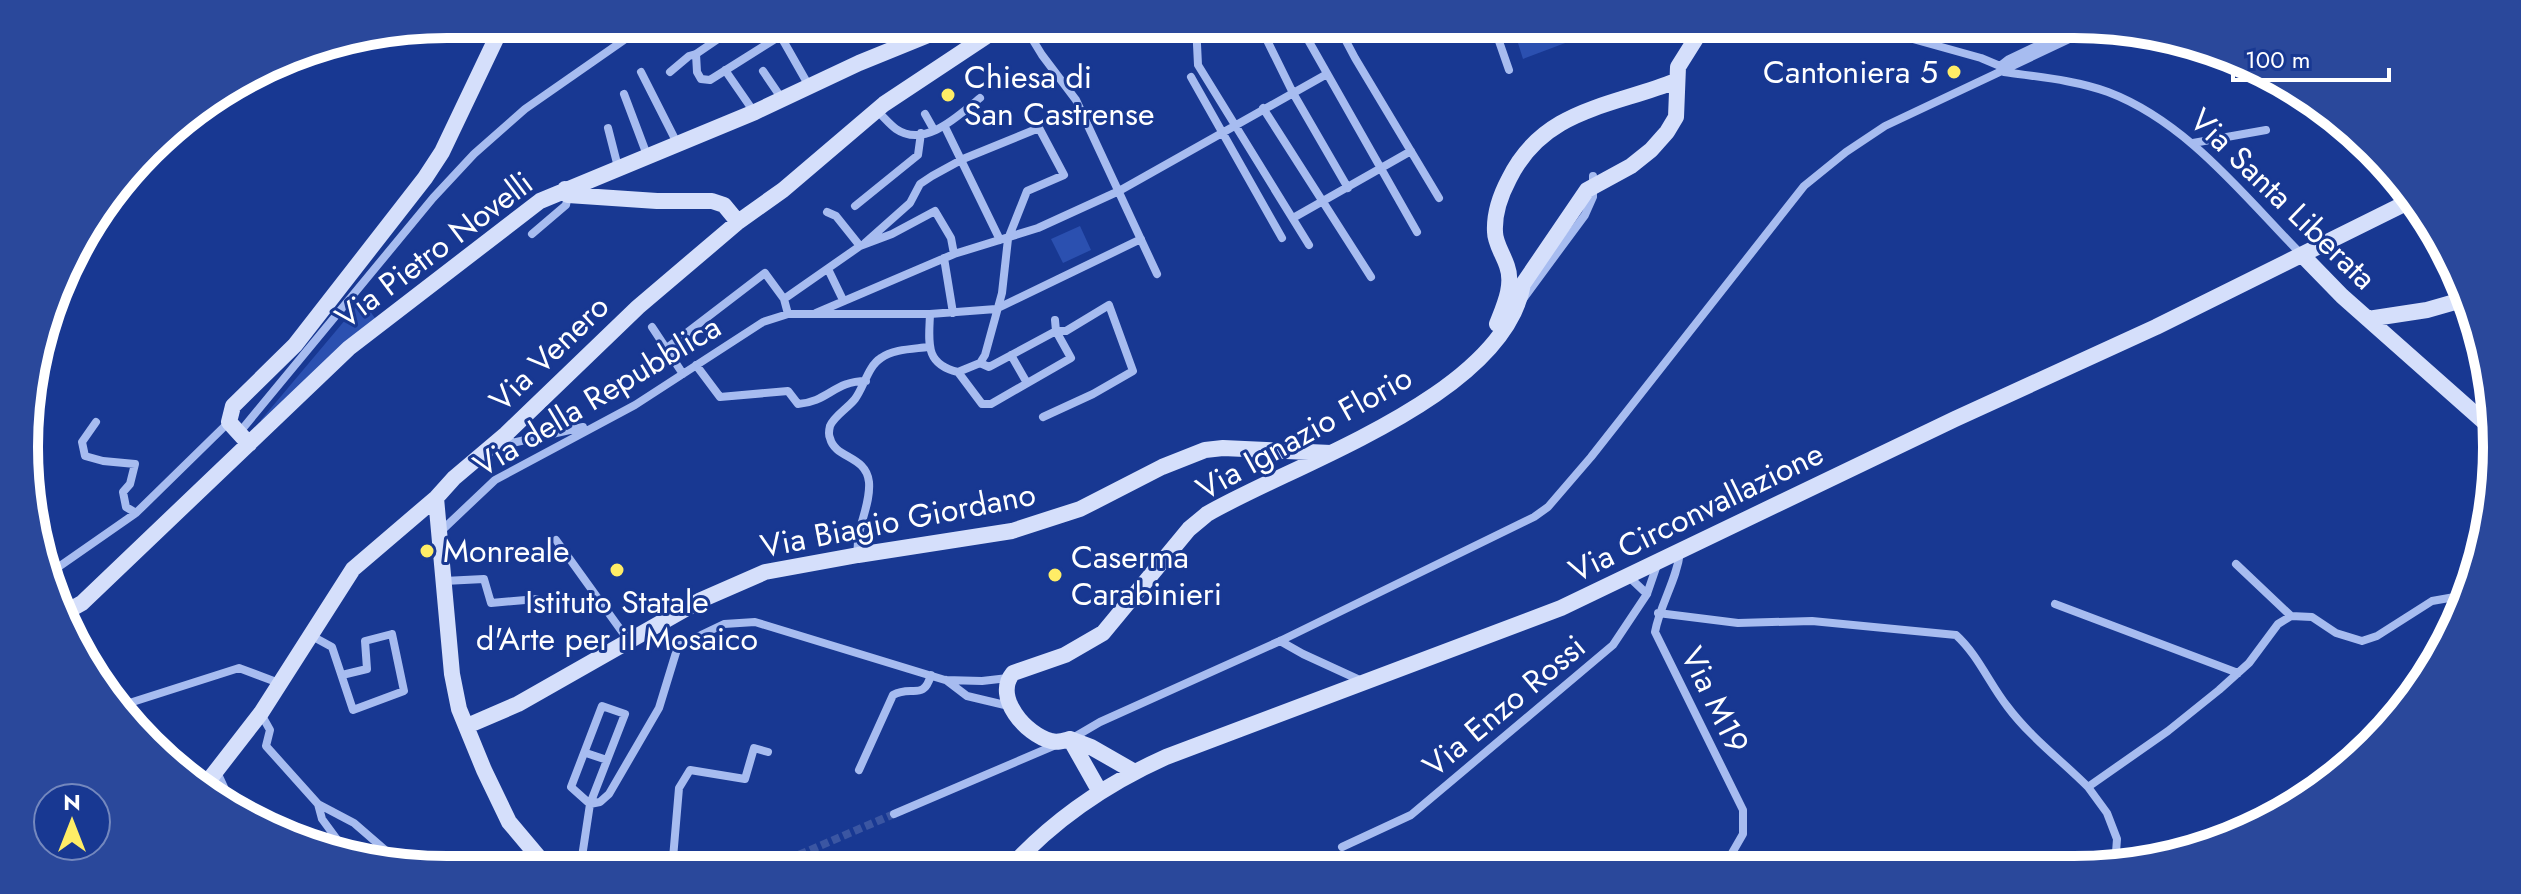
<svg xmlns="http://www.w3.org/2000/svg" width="2521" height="894" font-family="Jost,sans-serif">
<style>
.green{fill:#2b50b0}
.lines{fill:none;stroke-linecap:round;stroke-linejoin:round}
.street-tunnel{stroke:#3b56a2;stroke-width:8;stroke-dasharray:8 4;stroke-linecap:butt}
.street{stroke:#a7bcf0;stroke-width:8}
.secondary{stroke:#d5dffb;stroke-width:16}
.poi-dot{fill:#ffed66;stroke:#183892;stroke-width:3}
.labels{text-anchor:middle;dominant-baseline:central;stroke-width:6;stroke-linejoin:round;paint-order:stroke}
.poi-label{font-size:32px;fill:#fff;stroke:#183892;text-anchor:start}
.street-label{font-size:32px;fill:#fff;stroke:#183892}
.rim{fill:none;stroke:#fff;stroke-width:10}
</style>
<rect width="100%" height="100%" fill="#183892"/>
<!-- green -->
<path class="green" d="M 1512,24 L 1608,24 L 1605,28 L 1523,59 Z
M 1080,226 L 1091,250 L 1063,263 L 1051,239 Z
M 362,300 L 377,321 L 263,423 L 261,420 Z"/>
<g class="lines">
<!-- street-tunnel -->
<path class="street-tunnel" d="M 766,869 L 894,814"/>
<!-- street -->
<path class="street" d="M 834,24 L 840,33 L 856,24
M 1023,24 L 1042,55 L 1076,100 L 1157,274
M 1196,24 L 1198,65 L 1309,245
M 1259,24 L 1293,93 L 1348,188
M 1299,24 L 1417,232
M 1337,24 L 1355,58 L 1439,198
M 1493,24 L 1509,70
M 1859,24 L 1981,58 L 2000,66
M 780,35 L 809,86
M 988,35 L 1004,24
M 696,54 L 697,72 L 701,79 L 710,80 L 799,24
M 2000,66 L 2004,72 C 2038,77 2075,80 2108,92 C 2187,122 2243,195 2301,254
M 2000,66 L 2009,59 L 2070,30 L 2075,24
M 725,70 L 754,112
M 763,71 L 782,99
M 641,72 L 677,143
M 670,72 L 689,56 L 696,54 L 740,24
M 1191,77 L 1282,238
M 624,94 L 647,155
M 1263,108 L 1371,277
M 877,111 C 883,116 889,124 896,129 C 925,149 959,115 980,98
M 925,114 L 934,130
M 945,127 L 1000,240
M 608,128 L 618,167
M 2193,143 L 2266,130
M 855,206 L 918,155 L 921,133
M 827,212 L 836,216 L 860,246
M 1293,218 L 1411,151
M 532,234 L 566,205 L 568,195
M 865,243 L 910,203 L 920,184 L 932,176 L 963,159 L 1039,128 L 1064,175 L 1027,191 L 1008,239 L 1002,293 L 985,355 L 980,363 L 958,372 C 924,364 929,342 930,314
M 944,258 L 953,313
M 828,269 L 843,300
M 784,299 L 860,246 L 892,234 L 935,211 L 951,238 L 954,254
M 1523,299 L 1585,215 L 1593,197 L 1593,176
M 816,313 L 954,254 L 1038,228 L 1119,191 L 1327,74
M 652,327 L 683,374
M 667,348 L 765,273 L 784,299 L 788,314
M 1011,355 L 1027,383
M 980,363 L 989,367 L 1056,331 L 1066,331 L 1109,305 L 1133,371 L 1093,394 L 1043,417
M 696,365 L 720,397 L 788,391 L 798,404 C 828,402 834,381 866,381
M 958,372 L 982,404 L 991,404 L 1071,358 L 1056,331 L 1055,320
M 96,422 L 82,442 L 85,456 L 103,461 L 135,464 L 130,484 L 123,492 L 126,507 L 136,513
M 239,433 L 433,198 L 474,154 L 525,109 L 647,24
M 506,434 L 512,443 L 583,427
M 439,533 L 495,480 L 635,405 L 763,322 L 788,314 L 930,314 L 996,309 L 1141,239
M 556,540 L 628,640
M 1680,552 C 1677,580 1660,604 1655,632 L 1743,810 L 1743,834 L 1724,867
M 858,555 C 855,528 871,507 869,482 C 866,455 835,459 830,438 C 828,434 829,430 830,426 C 834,416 848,408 855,399 C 864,387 868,366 881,358 C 893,349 914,349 928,347
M 2236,564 L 2291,616
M 47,575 L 136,513 L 229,422
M 1628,576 L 1647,594
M 444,581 L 484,579 L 491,603 L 537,599
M 2055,604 L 2238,673
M 1658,613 L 1738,623 L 1812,621 L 1956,635 C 1978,655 1989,683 2007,706 C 2030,737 2061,760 2088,787 L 2168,731 L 2219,690 L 2249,663 L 2278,624 L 2291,616 L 2312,617 L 2336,633 L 2362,641 L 2377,636 L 2432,601 L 2466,595
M 310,635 L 332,647 L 353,710 L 404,691 L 392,634 L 365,641 L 367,669 L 342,675
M 1280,641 L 1303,654 L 1364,682
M 946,680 L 967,696 L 1009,706
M 120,706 L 239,668 L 279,683
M 261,714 L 270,730 L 266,746 L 318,804 L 354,823 L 399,862
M 1071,739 L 1100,722 L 1280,641 L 1534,517 L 1548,507 L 1591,457 L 1804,186 L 1846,152 L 1885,126 L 2095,27
M 586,753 L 607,760
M 859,770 L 893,695 C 912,684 923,702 931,675
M 217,772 L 234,809
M 2088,787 L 2107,813 L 2117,839 L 2115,866
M 318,804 L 322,819 L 350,857
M 894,814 L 1058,744
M 1342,847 L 1411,815 L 1613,645 L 1647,594 L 1658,562
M 533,870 L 541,860
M 580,870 L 590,804 L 625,714 L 602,706 L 571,787 L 590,804 L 600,802 L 609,794 L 659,708 L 678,646 L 724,624 L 755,622 L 945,680 L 982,681 L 1008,678
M 672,870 L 679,788 L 690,770 L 745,779 L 754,748 L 768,752"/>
<!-- secondary -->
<path class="secondary" d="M 565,189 L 568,195 L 657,201 L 712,201 L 724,205 L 738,222
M 2303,256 L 2342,296 L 2491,428
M 2368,319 L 2427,310 L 2462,300
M 1497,324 C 1504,306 1514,285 1507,266 C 1503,254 1495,243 1495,232 C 1494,213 1500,196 1509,179 C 1543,109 1610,107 1676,81
M 249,444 L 229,422 L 233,406 L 295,345 L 425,178 L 442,152 L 503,24
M 436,498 L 452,674 L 459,709 L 484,770 L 509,822 L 541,860 L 556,870
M 64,613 L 82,603 L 349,348 L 540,201 L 755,112 L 859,63 L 955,24
M 467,726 L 518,704 L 701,600 L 765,572 L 858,555 L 1012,531 L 1080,509 L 1162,467 L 1205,450 L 1223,448 L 1331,453
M 1070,739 C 1063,741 1058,743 1051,741 C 1026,735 993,697 1013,673 L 1065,655 L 1103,633 L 1189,529 L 1207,514 C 1295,463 1504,396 1523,284 L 1587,190 L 1631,166 L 1651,150 L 1667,132 L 1676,117 L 1678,67 L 1705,24
M 1070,739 L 1091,747 L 1133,771
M 1070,739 L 1100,792
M 202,789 L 261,713 L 353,569 L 436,498 L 454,478 L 506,434 L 638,307 L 738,222 L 783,190 L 884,104 L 988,35 L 981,24
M 1009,869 C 1053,820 1106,784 1166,757 L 1561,608 L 1955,419 L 2156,327 L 2410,201"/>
</g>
<!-- markers -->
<g class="poi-dot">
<circle cx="1954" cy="72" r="8"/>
<circle cx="948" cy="95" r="8"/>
<circle cx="427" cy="551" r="8"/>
<circle cx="617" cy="570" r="8"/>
<circle cx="1055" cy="575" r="8"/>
</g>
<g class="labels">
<!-- poi labels -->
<g class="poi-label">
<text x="1938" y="72" text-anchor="end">Cantoniera 5</text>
<text x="964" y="77">Chiesa di<tspan x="964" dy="37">San Castrense</tspan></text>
<text x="443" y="551">Monreale</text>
<text x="1071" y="557">Caserma<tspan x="1071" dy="37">Carabinieri</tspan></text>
<text x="617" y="602" text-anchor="middle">Istituto Statale<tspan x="617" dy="37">d'Arte per il Mosaico</tspan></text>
</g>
<!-- street labels -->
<g class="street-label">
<text transform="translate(2283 199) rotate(44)">Via Santa Liberata</text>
<text transform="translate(434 250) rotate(-37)">Via Pietro Novelli</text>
<text transform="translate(549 353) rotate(-44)">Via Venero</text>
<text transform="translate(597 396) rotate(-31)">Via della Repubblica</text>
<text transform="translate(1304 433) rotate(-29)">Via Ignazio Florio</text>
<text transform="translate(1696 512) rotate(-26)">Via Circonvallazione</text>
<text transform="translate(898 520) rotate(-11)">Via Biagio Giordano</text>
<text transform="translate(1715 700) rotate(64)">Via M19</text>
<text transform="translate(1504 706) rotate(-40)">Via Enzo Rossi</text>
</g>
</g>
<!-- crop -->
<path d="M0 0H2521V894H0ZM447 38H2074A409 409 0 0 1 2483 447V447A409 409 0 0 1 2074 856H447A409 409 0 0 1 38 447V447A409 409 0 0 1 447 38Z" fill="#2a489b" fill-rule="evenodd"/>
<path class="rim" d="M447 38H2074A409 409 0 0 1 2483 447V447A409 409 0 0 1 2074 856H447A409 409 0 0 1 38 447V447A409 409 0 0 1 447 38Z"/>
<!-- north arrow -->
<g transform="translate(72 822)"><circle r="38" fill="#183892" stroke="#7488be" stroke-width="2"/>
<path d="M0-6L14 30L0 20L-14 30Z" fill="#ffed66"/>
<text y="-12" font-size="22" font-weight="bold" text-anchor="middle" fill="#ffffff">N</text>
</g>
<!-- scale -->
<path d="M2233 68v12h156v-12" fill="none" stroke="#ffffff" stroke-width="4"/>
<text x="2245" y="68" font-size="24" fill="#ffffff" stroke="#183892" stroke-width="6" paint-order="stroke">100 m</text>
</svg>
